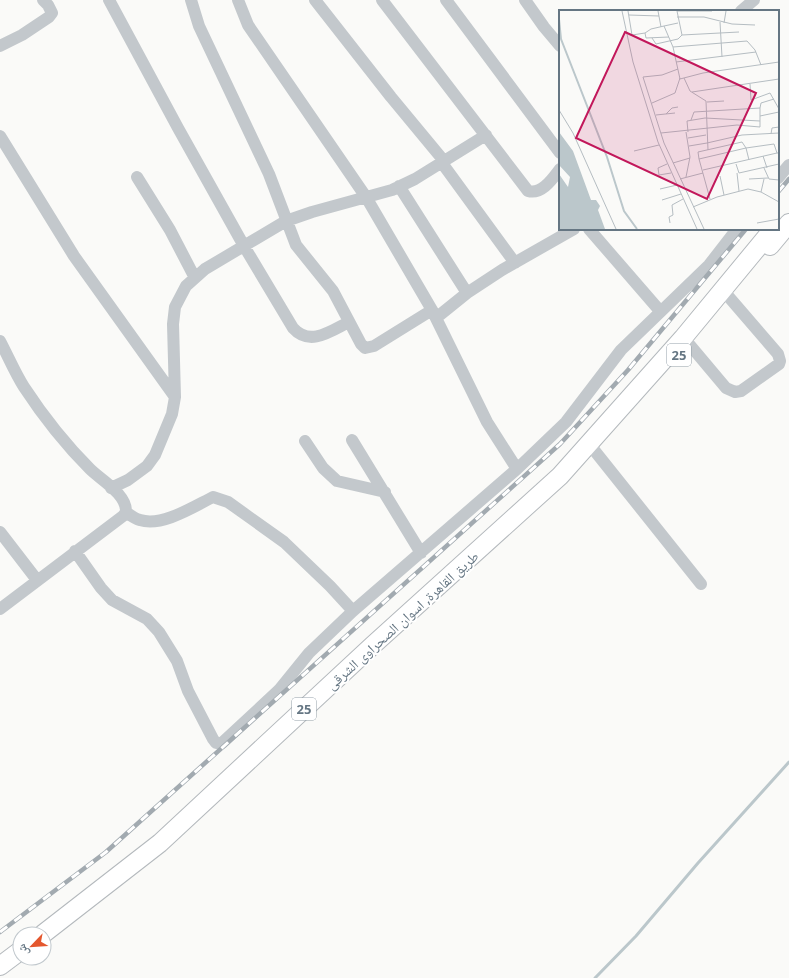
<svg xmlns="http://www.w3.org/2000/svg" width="789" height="978" font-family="'Noto Sans','Noto Naskh Arabic',sans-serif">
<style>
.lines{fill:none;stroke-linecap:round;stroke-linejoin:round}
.stream{stroke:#bbc7cb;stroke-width:3}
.highway-casing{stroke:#b4b9bd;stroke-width:20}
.minor{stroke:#c3c8cc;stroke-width:12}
.highway{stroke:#fff;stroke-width:18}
.rail-casing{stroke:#a2aab0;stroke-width:4.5}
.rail{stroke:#fff;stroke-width:3;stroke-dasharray:9;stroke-linecap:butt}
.labels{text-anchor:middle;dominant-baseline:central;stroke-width:4;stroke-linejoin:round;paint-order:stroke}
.shield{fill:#fff;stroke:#939fa8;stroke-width:1}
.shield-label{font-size:13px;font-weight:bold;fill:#657683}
.street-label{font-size:14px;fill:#657683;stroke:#fff}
.inset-river{fill:none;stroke:#bbc7cb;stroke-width:2}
.inset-road{fill:none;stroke:#b5bdc2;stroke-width:1}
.view{fill:#c2185b;fill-opacity:0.15;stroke:#c2185b;stroke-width:2}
.inset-edge{fill:none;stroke:#657683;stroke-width:2}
</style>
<rect width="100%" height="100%" fill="#fafaf8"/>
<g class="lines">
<!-- stream -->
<path class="stream" d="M 595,978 L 636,936 L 698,863 L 789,762"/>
<!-- highway casing -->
<g class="highway-casing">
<path id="highway" d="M 770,246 L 789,223
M 43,934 L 160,843 L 373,645 L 560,476 L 683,338 L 773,229
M 0,966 L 20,951"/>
</g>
<!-- minor -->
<path class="minor" d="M 109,0 L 178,128 L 244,246 L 293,328 C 310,347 331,331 349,322
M 191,0 L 199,26 L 269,174 L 296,245 L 333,291 L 361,344 L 365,348 L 374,346 L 432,310
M 238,0 L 248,25 L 366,197 L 432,310 L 487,422 L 517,469
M 315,0 L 391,97 L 444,161
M 382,0 L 528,191 C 542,195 553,178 560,169
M 446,0 L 560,153
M 525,0 L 544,27 L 560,46
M 741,11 L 754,0
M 0,46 L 22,35 L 49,17 L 52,13 L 48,5 L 43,0
M 0,136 L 74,256 L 175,397
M 442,163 L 515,263
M 137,177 L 170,230 L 195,278
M 778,178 L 789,165
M 399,186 L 467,293
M 589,229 L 660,311
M 436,318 L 467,293 L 502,270 L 574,229
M 0,341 C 8,356 15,373 24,387 C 43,416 65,444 90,469 C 101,480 127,494 126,512 L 123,516 L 0,609
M 689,344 L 726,388 L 735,392 L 741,391 L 779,364 L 780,361 L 778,354 L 728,296
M 352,440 L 421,553
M 305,441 L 323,468 L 337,481 L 385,492
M 594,450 L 701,584
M 111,488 L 128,480 L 147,466 L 155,455 L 172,414 L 175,397 L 173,324 L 175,307 L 186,286 L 205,269 L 286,221 L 312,212 L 392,190 L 415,179 L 486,135
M 126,512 C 130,515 135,519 140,520 C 162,527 193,507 213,497 L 228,502 L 284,542 L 330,586 L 353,611
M 0,532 L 37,580
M 75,551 L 101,588 L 112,600 L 147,619 L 159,632 L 177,661 L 188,691 L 213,739 L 216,743 L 222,743 L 279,690 L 309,653 L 353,611 L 517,469 L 566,422 L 621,350 L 709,265 L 737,229"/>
<!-- highway -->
<use href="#highway" class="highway"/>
<!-- rail casing -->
<g class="rail-casing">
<path id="rail" d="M 778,192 L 789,179
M 0,932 L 106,852 L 560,444 L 628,370 L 746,229"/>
</g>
<!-- rail -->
<use href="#rail" class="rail"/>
</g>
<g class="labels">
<!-- shield labels -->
<g class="shield">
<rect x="667" y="344" width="24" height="22" rx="3"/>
<rect x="292" y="698" width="24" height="22" rx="3"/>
</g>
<g class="shield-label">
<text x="679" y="355">25</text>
<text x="304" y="709">25</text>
</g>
<!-- street labels -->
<g class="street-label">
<text transform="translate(402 620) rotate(-42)">طريق القاهرة, اسوان الصحراوى الشرقى</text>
</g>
</g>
<!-- overview -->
<g transform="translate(559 10)">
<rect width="220" height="220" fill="#fafaf8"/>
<path d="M 0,122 L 14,141 L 32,190 L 37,190 L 41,196 L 39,200 L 46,219 L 0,219 L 0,164 L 9,177 L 11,167 L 0,155 Z" fill="#bbc7cb"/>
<path class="inset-river" d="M 0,9 L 2,29 L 48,147 L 65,201 L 78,219"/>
<path class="inset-road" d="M 63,1 L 74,52 L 99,132 L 138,219M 69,1 L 73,25 L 86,23M 99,1 L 102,17M 118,1 L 123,25 L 180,22M 118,1 L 153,1M 70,5 L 100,6M 118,7 L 145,7 L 173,14 L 196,15M 161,12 L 163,47M 119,13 L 105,16 L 114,37 L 121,69 L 144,63 L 220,52M 165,13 L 167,1M 105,16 L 92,19 L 86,23 L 87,28 L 110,27M 93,28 L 97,34 L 119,29 L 123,25M 114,37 L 188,31 L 196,40 L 202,55M 117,52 L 197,42M 119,59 L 103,65 L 84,67 L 105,133 L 145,219M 125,68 L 131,81 L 147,91 L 149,140M 191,74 L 192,90 L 211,83 L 220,99M 133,82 L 220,69M 148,92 L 165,91M 93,93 L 116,83 L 121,68M 201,98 L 201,106 L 220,102M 0,100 L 14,123 L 57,219M 107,104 L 113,98 L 119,97M 97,105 L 116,103M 132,110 L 135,102 L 201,98 L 202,93 L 215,89M 129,122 L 128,111 L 146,108 L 201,111M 102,123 L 178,115 L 201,117 L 201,106M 212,124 L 213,118 L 220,117M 129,128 L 147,125M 148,133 L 183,125 L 220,123M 130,136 L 148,133M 75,141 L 100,135M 204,146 L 208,158M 140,149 L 139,142 L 183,132 L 187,138 L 215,134 L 218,143 L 220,143M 114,153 L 131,148M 108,154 L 99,158 L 100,165 L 112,163M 177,154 L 180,163 L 220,154M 205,158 L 210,169 L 220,170M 144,160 L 218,143M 178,163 L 180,181M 161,166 L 165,185M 127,167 L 131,147 L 127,122M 121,169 L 144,163M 190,169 L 209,168M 101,179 L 118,175M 202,182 L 205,169M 151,189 L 140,149 L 187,138 L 190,150M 103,190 L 122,184M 134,197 L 158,187 L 189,179 L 202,182 L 220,192M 111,213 L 110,207 L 114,205 L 113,195 L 124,189M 198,213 L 220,209"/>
<path class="view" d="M 66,22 L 197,83 L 148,189 L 17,128 Z"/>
<rect width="220" height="220" class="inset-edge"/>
</g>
<!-- north arrow -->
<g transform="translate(32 946) rotate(245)"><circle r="19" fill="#ffffff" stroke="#c1c8cd"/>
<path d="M0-3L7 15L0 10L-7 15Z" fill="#e4572e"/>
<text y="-6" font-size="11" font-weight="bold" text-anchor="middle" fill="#657683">ش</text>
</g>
</svg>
